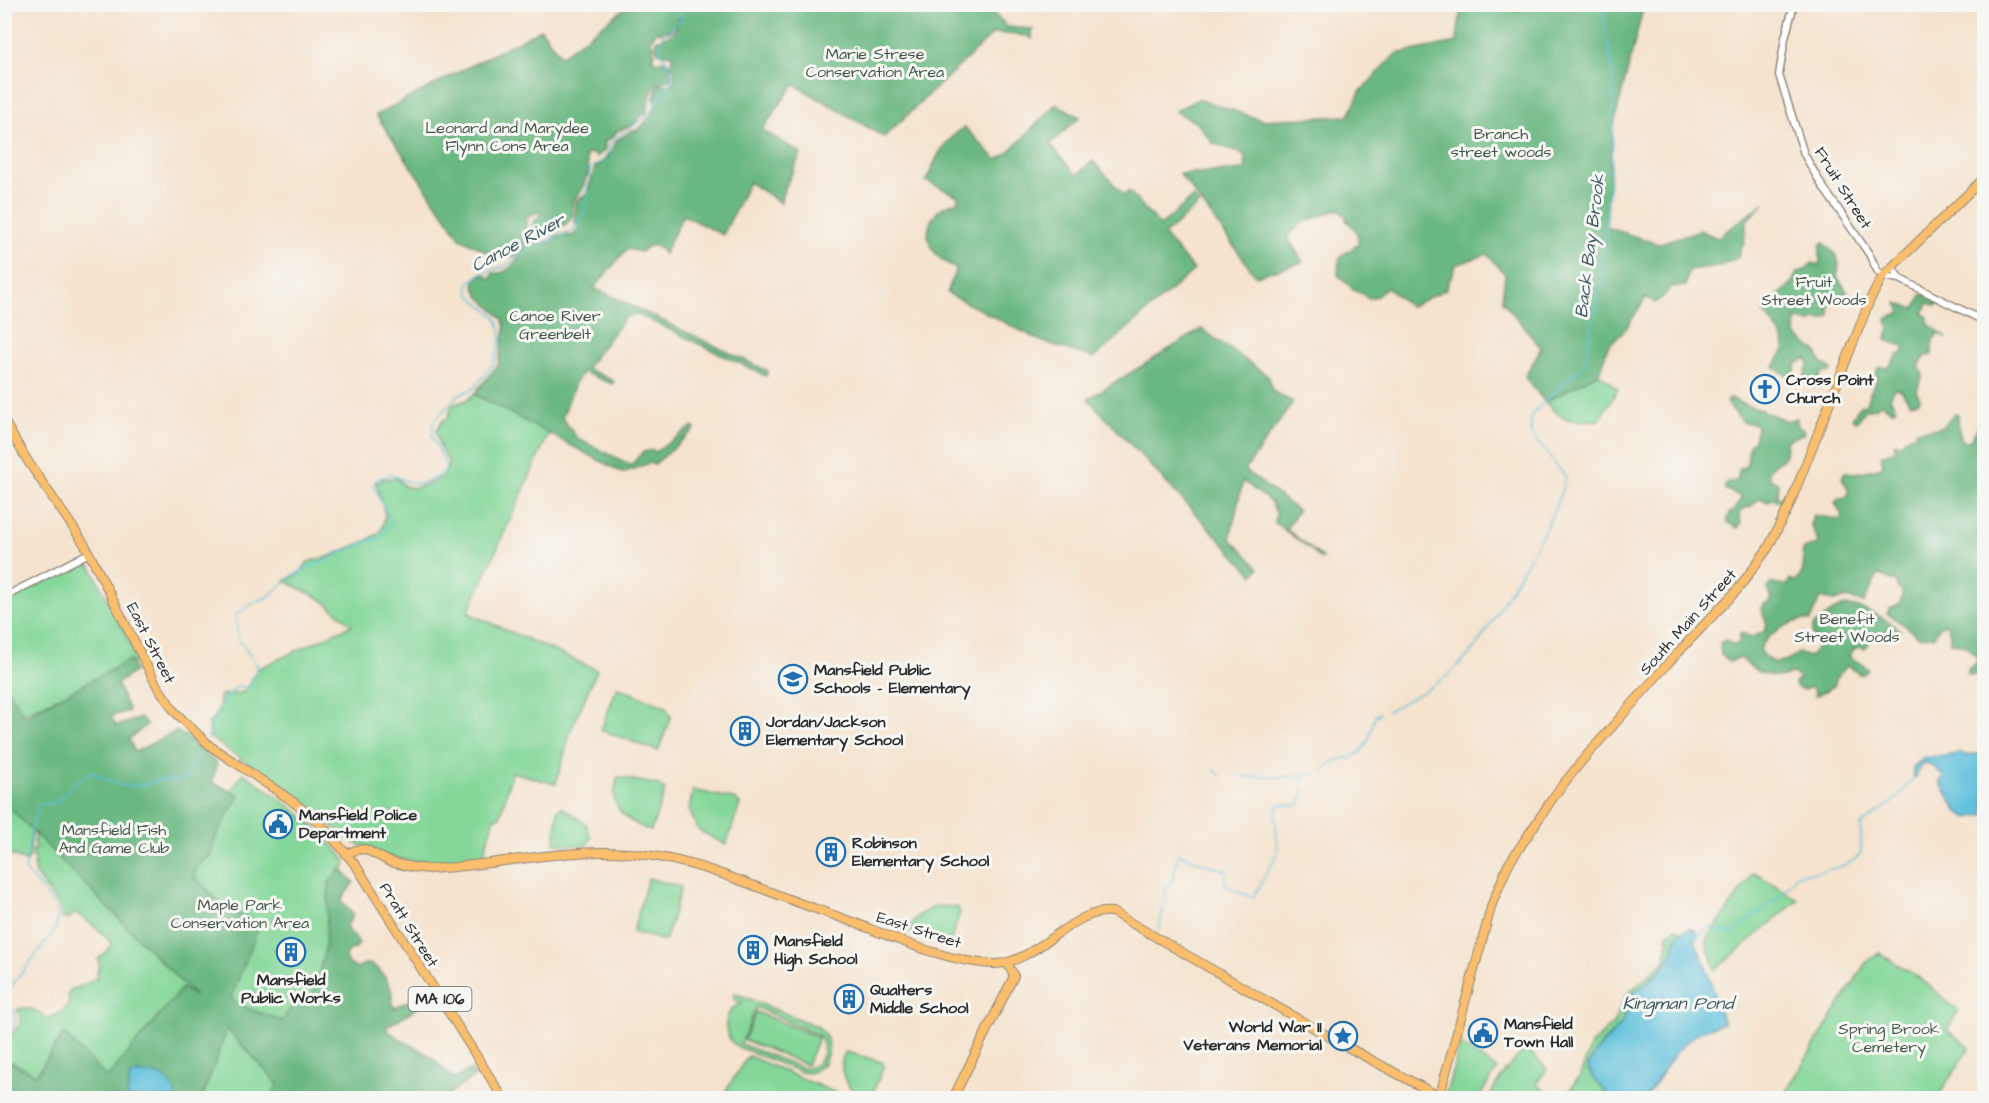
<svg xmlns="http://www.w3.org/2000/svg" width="1989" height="1103" font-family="'Architects Daughter',sans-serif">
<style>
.green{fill:#84d799;stroke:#588162;stroke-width:1.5;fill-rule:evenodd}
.forest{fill:#6bb881;stroke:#4b7256;stroke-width:1.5}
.water{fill:#5dc0db;stroke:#447683;stroke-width:1.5}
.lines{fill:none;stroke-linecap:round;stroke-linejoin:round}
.stream{stroke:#5dc0db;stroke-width:1.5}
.minor-casing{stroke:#90877c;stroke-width:9}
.major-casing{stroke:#90877c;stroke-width:10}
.minor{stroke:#fff;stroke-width:6}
.major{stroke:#fabe6d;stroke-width:8}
.labels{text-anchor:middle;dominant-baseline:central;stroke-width:6;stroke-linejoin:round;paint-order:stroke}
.shield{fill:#f6f6f2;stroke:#686867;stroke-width:1.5}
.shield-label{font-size:15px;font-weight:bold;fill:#2b2b2b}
.park-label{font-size:16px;fill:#415646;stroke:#f6f6f2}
.street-label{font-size:16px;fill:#2b2b2b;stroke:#f6f6f2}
.poi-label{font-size:16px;font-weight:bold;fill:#2b2b2b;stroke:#f6f6f2;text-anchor:start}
.water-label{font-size:18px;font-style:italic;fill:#3a5860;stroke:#f6f6f2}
</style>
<rect width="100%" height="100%" fill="#f6f6f2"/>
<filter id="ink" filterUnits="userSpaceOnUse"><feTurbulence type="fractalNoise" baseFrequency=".0167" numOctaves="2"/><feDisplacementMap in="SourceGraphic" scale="12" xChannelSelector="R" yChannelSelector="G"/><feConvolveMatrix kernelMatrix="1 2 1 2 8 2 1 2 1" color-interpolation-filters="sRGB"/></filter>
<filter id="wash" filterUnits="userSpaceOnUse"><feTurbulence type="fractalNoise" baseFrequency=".008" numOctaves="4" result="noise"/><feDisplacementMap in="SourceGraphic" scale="24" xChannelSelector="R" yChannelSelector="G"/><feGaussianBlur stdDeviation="1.35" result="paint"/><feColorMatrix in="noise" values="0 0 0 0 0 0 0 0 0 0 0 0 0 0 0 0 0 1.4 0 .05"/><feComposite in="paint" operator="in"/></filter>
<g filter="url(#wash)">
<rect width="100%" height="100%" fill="#f5e3ce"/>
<!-- green -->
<path class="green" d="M 1592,368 L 1618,389 L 1599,420 C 1569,421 1566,424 1545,402 L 1578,370 Z
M 474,394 L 549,433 L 468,613 L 597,670 L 571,730 L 556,784 L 512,772 L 500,817 L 494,818 L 482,860 C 436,865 386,865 346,837 C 327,824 311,807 293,793 C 266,773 236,758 210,737 L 209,723 L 218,714 L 221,695 L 241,693 L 246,690 L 257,669 L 352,625 L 323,600 L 285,581 L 298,575 L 308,562 L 328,557 L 366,541 L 379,533 L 383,526 L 385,514 L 376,482 L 378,483 L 383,479 L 397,478 L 404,486 L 412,488 L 426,485 L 443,477 L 449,463 L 440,447 L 436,431 L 443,420 L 448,418 L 452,405 L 467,400 Z
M 84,563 L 91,567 L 139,661 L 15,717 L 5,699 L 4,602 Z
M 617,687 L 666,707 L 671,717 L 658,751 L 601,730 Z
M 188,733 L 205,748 L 208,826 L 243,773 C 282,799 317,824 346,861 L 334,904 L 316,1098 L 202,1098 L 230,1021 L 106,1079 L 64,1034 L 36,1075 L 5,1059 L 4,1042 L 20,1025 L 20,1016 L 17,1010 C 27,1004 39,1012 48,1019 C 56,1015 69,1010 69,999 C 68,990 65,999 70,990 L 93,981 L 97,976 L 97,972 L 100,967 L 98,959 L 108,950 L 111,944 L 106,936 L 79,915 L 75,914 L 68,919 L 62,918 L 57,903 L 35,874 L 33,850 L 36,849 L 34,844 L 37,808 L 31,839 L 30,856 L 27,862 L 5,852 L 5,765 L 151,754 Z
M 618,777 L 659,785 L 665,790 L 651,831 C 635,824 616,816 614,796 C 614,790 617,782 618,777 Z
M 693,790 L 734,799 L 740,804 L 726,845 L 698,830 L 689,810 Z
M 562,807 L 586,824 L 591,838 L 586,846 L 558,844 L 555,842 L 558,810 Z
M 1754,872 L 1798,900 L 1715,970 L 1706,941 Z
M 648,878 L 681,887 L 665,941 L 633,932 Z
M 936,906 L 957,907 L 960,912 L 949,945 L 909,932 C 913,916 922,913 936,906 Z
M 1676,928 L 1681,932 L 1672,954 L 1656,974 L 1630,996 L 1625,1004 L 1622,1023 L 1602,1043 L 1588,1065 L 1589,1072 L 1603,1085 L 1610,1098 L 1582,1098 L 1571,1088 L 1580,1076 L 1591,1045 L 1613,1024 L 1626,995 L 1664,961 L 1669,939 L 1666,936 Z
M 1879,953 L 1921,979 L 1958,1011 L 1947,1030 L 1970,1047 L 1939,1095 L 1939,1098 L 1782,1098 L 1865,964 Z
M 735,993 L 818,1027 L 826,1036 L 829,1048 L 824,1063 L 814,1071 L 808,1073 L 801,1072 L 736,1046 C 721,1033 723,1010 742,1003 L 733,998 ZM 756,1007 L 818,1035 C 830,1050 821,1069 802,1068 L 741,1044 Z
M 756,1012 L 818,1037 L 807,1065 L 744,1040 Z
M 1460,1044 L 1497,1069 L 1479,1098 L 1453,1098 L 1446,1094 Z
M 1526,1048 L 1547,1069 L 1536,1084 L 1554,1098 L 1488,1098 L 1505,1071 Z
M 846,1052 L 882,1062 L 884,1065 L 871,1098 L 861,1098 C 847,1089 835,1068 846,1052 Z
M 748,1056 L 848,1098 L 721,1098 Z"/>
<!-- forest -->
<path class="forest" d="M 629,5 L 987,5 L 1007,27 L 1032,29 L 1032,39 L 1028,36 L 994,33 L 884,137 L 794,84 L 762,130 L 801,153 L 782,195 L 781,203 L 749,182 L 723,235 L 683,215 L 664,254 C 658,244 648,243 641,252 L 627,249 L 594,288 L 768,371 L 766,376 L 639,315 L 626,316 L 586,368 L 614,381 L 612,384 L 583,372 L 575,383 L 562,418 L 578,439 L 631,465 L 643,452 L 653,450 L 655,452 L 692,427 L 695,429 L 654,465 L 649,463 L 623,473 L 474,394 L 498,365 L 505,329 L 503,319 L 479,296 L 474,285 L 476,277 L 484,274 L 491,279 L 493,273 C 510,276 522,255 527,241 L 535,239 C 546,249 548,239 558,235 C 563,233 568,236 573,236 L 579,227 L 575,222 L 576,201 L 588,192 L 595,168 L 608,157 L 617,140 L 633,130 L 638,130 L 651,116 L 656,102 L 654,99 L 657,87 L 661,84 L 670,85 L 674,82 L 675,71 L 670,63 L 674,55 L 660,53 C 655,49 654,46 656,40 L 672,35 L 681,16 L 669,33 L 666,29 L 662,33 L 656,32 L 651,39 L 652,47 L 655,54 L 651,57 L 657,62 L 663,60 C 670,64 672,73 670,80 C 667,81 663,81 660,82 C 650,87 649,105 646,114 L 641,116 L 634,124 L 617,131 L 613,137 L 605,141 C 606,151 604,152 596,157 L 593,153 L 586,154 L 589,173 L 585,179 L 583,189 L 572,202 L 573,215 C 567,226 553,235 540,236 L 533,232 C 530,222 536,220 542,214 L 539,212 L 527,216 L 526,229 L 522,236 L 525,243 L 517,255 L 500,259 L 460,238 L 376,115 L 541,29 L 561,56 Z
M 1461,5 L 1644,5 L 1613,128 L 1606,227 L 1658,244 L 1700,230 L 1717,238 L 1764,203 L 1747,220 L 1744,242 L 1737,258 L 1719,266 L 1689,270 L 1685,286 L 1671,287 L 1664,296 L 1655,303 L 1646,297 L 1627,327 L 1608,346 L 1599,373 L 1545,402 L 1525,377 L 1541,348 L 1502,300 L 1505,274 L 1487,254 L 1456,265 L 1446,289 L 1410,307 L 1387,287 L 1377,296 L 1369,298 L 1353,289 L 1338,275 C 1338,254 1341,255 1358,245 C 1360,234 1354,226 1345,220 L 1349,221 L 1339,209 L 1301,223 L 1287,237 L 1303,262 L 1256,276 L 1180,174 L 1246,170 L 1244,154 L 1213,143 L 1197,123 L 1175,111 L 1198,99 L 1262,120 L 1349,116 L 1360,92 L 1396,54 L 1457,42 Z
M 1056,104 L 1080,117 L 1050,144 L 1076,175 L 1093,161 L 1124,195 L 1129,191 L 1160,226 L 1193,197 L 1199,204 L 1164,235 L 1194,270 L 1094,358 L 1041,341 L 947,293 L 956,269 C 950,265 942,261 937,255 C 918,233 932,206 958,202 L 958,196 L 926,181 C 938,155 940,145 964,127 L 997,160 L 1010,151 Z
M 1823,242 C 1836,256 1842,256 1837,277 L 1848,293 L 1842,293 L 1829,307 L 1830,316 L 1822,320 L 1813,319 L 1811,323 L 1796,319 L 1795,335 L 1816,351 L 1821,362 L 1831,369 L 1831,372 L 1821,373 L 1816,387 L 1803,380 L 1809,363 L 1807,358 L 1796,364 L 1794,375 L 1785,374 L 1774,367 C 1777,361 1781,355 1784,350 C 1789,338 1768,321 1763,311 C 1766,305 1783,292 1789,286 C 1793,282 1794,277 1797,273 L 1805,270 L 1812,263 L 1818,265 L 1820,261 L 1820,246 Z
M 1924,294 L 1940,303 L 1937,306 L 1928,303 L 1923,314 L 1928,317 L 1928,323 L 1947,338 L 1939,333 C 1931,339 1932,346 1932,355 L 1926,356 L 1919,365 L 1923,376 L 1916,391 L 1920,398 L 1919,401 L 1910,403 L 1901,390 L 1895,388 L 1892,391 L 1890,397 L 1896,408 L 1892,411 L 1881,403 L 1876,408 L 1866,409 L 1858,420 L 1855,421 L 1852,418 L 1861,405 L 1865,405 L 1877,377 L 1875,374 L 1879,367 L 1888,368 L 1898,355 L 1903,353 L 1905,347 L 1886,340 L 1889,327 L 1886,319 L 1901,313 L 1897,303 L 1915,309 L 1921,295 Z
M 1202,329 L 1269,377 L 1272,391 L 1293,402 L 1245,470 L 1298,511 L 1286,529 L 1323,558 L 1322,559 L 1319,559 L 1313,551 L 1275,523 L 1276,512 L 1272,506 L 1273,504 L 1243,481 L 1230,538 L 1259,568 L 1253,575 L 1088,399 Z
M 1731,398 C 1739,403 1753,408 1762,410 L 1764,413 L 1768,413 L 1787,421 L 1797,418 L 1797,425 L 1804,431 L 1803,434 L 1787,440 L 1785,454 L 1781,461 L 1779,460 L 1769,469 L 1768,474 L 1771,480 L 1778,483 L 1777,497 L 1788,501 L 1784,510 L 1780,502 L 1771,499 L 1768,502 L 1760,498 L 1750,507 L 1744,508 L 1739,515 L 1741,523 L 1738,528 L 1728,523 L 1727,521 L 1729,513 L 1732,513 L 1742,497 L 1725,489 L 1725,486 L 1728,482 L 1737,481 L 1740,468 L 1746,467 L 1748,458 L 1749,445 L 1754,441 L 1757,426 L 1753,423 L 1743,423 L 1727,402 Z
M 1954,413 L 1958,414 C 1959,424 1957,435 1964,442 L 1971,440 L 1977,428 L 1984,429 L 1984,442 L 1982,451 L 1984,453 L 1984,669 C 1979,675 1975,676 1967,674 L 1968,669 L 1976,663 L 1979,658 L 1967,646 L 1950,642 L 1950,632 L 1946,624 L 1940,626 L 1934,636 L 1919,637 L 1902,623 L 1887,614 L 1889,609 L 1899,605 L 1903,592 L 1897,587 L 1898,583 L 1878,574 L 1864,603 L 1850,598 L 1833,601 L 1820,598 L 1810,621 C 1795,617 1765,635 1760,649 C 1768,668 1784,664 1798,653 L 1810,657 L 1820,644 L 1812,634 L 1813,626 C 1821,620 1831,610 1842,607 C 1856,602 1889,620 1900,630 L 1899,632 L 1889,627 L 1885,635 L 1871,639 L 1865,649 L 1859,647 L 1852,650 L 1849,656 C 1855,662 1864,663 1868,669 L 1864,674 L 1859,674 L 1848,665 L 1837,677 L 1834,686 L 1815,696 L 1814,690 L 1811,687 L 1804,690 L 1797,688 L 1795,684 L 1799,678 L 1795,674 L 1787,675 L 1784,677 C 1763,675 1755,673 1740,657 L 1732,661 L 1729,662 L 1721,655 L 1720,643 L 1725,640 L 1734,645 L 1739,643 L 1740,633 L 1753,637 L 1764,632 L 1767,624 L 1761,609 L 1765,603 L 1769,603 L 1772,598 L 1768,589 L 1771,583 L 1776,585 L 1787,585 L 1790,579 L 1795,582 C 1804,576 1805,562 1802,551 L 1803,549 L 1816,545 L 1818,541 L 1811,525 L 1814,515 L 1840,520 L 1842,515 L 1835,503 L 1838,498 L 1844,499 L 1848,495 L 1849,490 L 1842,478 L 1845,472 L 1856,473 L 1880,468 L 1883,464 L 1881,455 L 1896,450 L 1894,443 L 1900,444 L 1907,437 L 1917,434 L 1916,430 C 1933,428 1944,432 1954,413 Z
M 130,660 L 135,671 L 117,684 L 129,711 L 111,716 L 116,726 L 141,718 L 147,725 L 129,739 L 135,752 L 177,731 L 217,763 L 212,782 L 239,795 L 217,834 L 210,856 L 198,866 L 194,876 C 206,888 218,903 232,912 C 243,918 253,913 258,929 L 231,998 L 242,1006 L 282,1021 L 292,1006 L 311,1000 L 325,950 L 329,883 L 340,869 L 354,882 L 341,900 L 353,915 L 346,927 L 359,943 L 355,949 C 350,949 347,953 346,958 L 349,964 L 356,968 C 359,967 361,965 365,964 C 377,962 391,983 392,994 C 392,1000 391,1002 394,1008 L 426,993 L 429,1000 L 385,1028 C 398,1040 415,1046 430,1056 C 439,1063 446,1072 454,1079 L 470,1070 L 476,1076 L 443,1098 L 272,1098 L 278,1084 L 227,1029 L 202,1098 L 5,1098 L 5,1059 L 36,1075 L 64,1034 L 107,1078 L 182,988 L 195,996 L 5,803 L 4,683 L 24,716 Z"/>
<!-- water -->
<path class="water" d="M 1959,753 L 1966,755 L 1984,753 L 1984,815 L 1968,818 L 1958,812 L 1940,782 L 1943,776 L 1932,765 L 1922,763 L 1916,777 L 1913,776 L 1913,767 C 1933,749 1939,761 1959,753 Z
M 1690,928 L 1696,931 L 1698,936 L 1695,941 L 1705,964 L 1724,1023 C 1715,1027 1706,1028 1698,1033 C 1670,1052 1664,1075 1645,1098 L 1610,1098 C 1604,1087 1590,1078 1588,1066 L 1599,1048 L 1624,1021 L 1630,996 L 1652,979 L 1669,962 L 1677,937 L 1683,931 Z
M 136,1073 C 161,1074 168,1073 177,1098 L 127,1098 L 130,1076 Z"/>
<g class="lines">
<!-- stream -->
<path class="stream" d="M 1388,711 C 1412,697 1437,686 1457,667 C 1480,646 1494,618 1509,592 C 1531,554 1554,519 1566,477 L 1531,434 L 1531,415 L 1585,363 L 1601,282 L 1613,145 L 1613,75 L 1602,4
M 208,739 L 216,711 L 237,686 L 249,687 L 258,667 L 238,638 L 236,615 L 253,603 L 268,597 L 293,575 L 371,539 L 381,539 L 391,521 L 374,488 L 375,481 L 390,474 C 416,486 420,488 445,472 L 446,465 L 432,436 L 433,422 L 458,395 L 473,389 L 493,365 L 501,340 L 499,324 L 495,316 L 470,295 L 468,284 L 480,274 L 506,266 L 531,247 L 571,232 L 584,215 L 590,169 L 605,159 L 612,140 L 648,116 L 673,79 L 672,69 L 659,49 L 663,36 L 681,19 L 682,4
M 1921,761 L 1923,756 L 1928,757
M 1214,770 L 1221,776
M 1322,771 L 1332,762 L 1352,757 L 1361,752 L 1369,739 L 1375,716 L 1380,713
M 1242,777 L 1291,777 L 1303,776
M 1303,782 L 1303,776 L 1314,774
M 1159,930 L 1167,886 L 1173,881 L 1178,854 L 1226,871 L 1225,885 L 1253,898 L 1278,852 L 1275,814 L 1280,804 L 1297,806 L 1302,801 L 1303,789
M 1697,937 L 1709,927 L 1730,934 C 1751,920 1784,897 1796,875 C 1818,871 1846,871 1861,853 L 1861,825 L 1895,800 L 1915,777
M 4,1036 L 15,1025 L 15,1014 L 7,1001 L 10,988 L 55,930 L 58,917 L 52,902 L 25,870 L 31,831 L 39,804 L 56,803 L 73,784 L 91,772 L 119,785 L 133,787 L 161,780 L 183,780 L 205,747"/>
</g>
</g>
<g filter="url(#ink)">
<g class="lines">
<!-- minor casing -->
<g class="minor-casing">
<path id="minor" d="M 1794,4 L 1785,38 L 1779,75 L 1804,154 L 1821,184 L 1869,254 L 1878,272 L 1883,276 L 1900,279 L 1892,267
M 1900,279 L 1984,321
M 4,597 L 89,553"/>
</g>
<!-- major casing -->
<g class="major-casing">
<path id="major" d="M 4,421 L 29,463 L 85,545 L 156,684 L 175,712 L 210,746 L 288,798 L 311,816 L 327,831 L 357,867 L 503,1098
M 346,854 L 356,850 L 365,849 L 390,862 L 412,867 L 429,869 C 507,865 586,841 664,858 C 709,867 752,885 794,901 C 815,909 837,916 858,924 C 899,940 949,962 993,964 C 1036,965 1072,907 1112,912 L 1340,1043 L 1442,1098
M 953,1098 L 1014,976 L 1007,962
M 1439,1098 L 1492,904 L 1508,865 L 1557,792 L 1581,762 L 1671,660 L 1738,589 L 1768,548 L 1790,504 L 1870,300 L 1883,276 L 1889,270 L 1984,178"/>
</g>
<!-- minor -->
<use href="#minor" class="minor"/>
<!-- major -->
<use href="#major" class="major"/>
</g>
</g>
<!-- icons -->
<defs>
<g id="church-ring" transform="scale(1.5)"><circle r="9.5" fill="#f6f6f2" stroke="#1f6fb2" stroke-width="1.5"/><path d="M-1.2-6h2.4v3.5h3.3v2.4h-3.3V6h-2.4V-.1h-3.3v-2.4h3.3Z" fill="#1f6fb2"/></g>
<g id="school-ring" transform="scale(1.5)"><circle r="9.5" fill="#f6f6f2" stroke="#1f6fb2" stroke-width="1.5"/><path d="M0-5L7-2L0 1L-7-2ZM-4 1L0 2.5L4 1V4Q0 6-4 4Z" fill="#1f6fb2"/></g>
<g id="building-ring" transform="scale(1.5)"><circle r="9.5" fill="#f6f6f2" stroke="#1f6fb2" stroke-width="1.5"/><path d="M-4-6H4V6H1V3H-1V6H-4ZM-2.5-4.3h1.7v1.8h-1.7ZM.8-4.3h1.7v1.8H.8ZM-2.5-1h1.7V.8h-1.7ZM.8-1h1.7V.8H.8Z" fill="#1f6fb2"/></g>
<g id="civic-ring" transform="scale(1.5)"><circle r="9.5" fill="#f6f6f2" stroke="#1f6fb2" stroke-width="1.5"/><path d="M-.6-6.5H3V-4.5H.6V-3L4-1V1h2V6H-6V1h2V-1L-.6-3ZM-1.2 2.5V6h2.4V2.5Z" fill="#1f6fb2"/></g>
<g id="sight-ring" transform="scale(1.5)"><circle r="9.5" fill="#f6f6f2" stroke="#1f6fb2" stroke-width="1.5"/><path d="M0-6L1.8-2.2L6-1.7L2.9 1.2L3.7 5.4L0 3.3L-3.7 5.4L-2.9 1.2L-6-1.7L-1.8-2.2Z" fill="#1f6fb2"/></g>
</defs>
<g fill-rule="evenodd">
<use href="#church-ring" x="1765" y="389"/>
<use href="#school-ring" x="793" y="679"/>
<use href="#building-ring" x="745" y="731"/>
<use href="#civic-ring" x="278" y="824"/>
<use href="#building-ring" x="831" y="852"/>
<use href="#building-ring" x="753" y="950"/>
<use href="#building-ring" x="291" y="952"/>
<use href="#building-ring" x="849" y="999"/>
<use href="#civic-ring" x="1483" y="1033"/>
<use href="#sight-ring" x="1343" y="1036"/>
</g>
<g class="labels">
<!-- shield labels -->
<rect class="shield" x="408.5" y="987" width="63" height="24" rx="4.5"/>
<g class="shield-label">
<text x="440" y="999">MA 106</text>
</g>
<!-- park labels -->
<g class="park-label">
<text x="875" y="54">Marie Strese<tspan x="875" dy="18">Conservation Area</tspan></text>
<text x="507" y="128">Leonard and Marydee<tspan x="507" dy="18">Flynn Cons Area</tspan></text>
<text x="1501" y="134">Branch<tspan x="1501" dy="18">street woods</tspan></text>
<text x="1814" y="282">Fruit<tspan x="1814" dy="18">Street Woods</tspan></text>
<text x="555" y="316">Canoe River<tspan x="555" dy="18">Greenbelt</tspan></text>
<text x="1847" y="619">Benefit<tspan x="1847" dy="18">Street Woods</tspan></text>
<text x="114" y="830">Mansfield Fish<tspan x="114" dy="18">And Game Club</tspan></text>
<text x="240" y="905">Maple Park<tspan x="240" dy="18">Conservation Area</tspan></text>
<text x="1889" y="1029">Spring Brook<tspan x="1889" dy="18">Cemetery</tspan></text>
</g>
<!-- street labels -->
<g class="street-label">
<text transform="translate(1843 188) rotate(58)">Fruit Street</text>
<text transform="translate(1688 622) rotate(-48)">South Main Street</text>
<text transform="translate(151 643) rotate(63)">East Street</text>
<text transform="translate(409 925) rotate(58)">Pratt Street</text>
<text transform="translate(919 930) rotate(18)">East Street</text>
</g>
<!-- poi labels -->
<g class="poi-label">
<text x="1786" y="380">Cross Point<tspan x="1786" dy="18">Church</tspan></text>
<text x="814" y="670">Mansfield Public<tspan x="814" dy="18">Schools - Elementary</tspan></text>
<text x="766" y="722">Jordan/Jackson<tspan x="766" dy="18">Elementary School</tspan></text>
<text x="299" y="815">Mansfield Police<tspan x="299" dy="18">Department</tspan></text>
<text x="852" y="843">Robinson<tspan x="852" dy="18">Elementary School</tspan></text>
<text x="774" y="941">Mansfield<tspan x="774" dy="18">High School</tspan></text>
<text x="291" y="980" text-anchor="middle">Mansfield<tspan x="291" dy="18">Public Works</tspan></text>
<text x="870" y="990">Qualters<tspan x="870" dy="18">Middle School</tspan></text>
<text x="1504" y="1024">Mansfield<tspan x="1504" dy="18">Town Hall</tspan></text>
<text x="1322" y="1027" text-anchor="end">World War II<tspan x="1322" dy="18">Veterans Memorial</tspan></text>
</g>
<!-- water labels -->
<g class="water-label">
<text transform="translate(518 243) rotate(-28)">Canoe River</text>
<text transform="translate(1590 246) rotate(-83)">Back Bay Brook</text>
<text x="1678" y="1003">Kingman Pond</text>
</g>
</g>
<!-- margin -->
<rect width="1989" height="1103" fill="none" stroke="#f6f6f2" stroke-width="24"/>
</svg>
